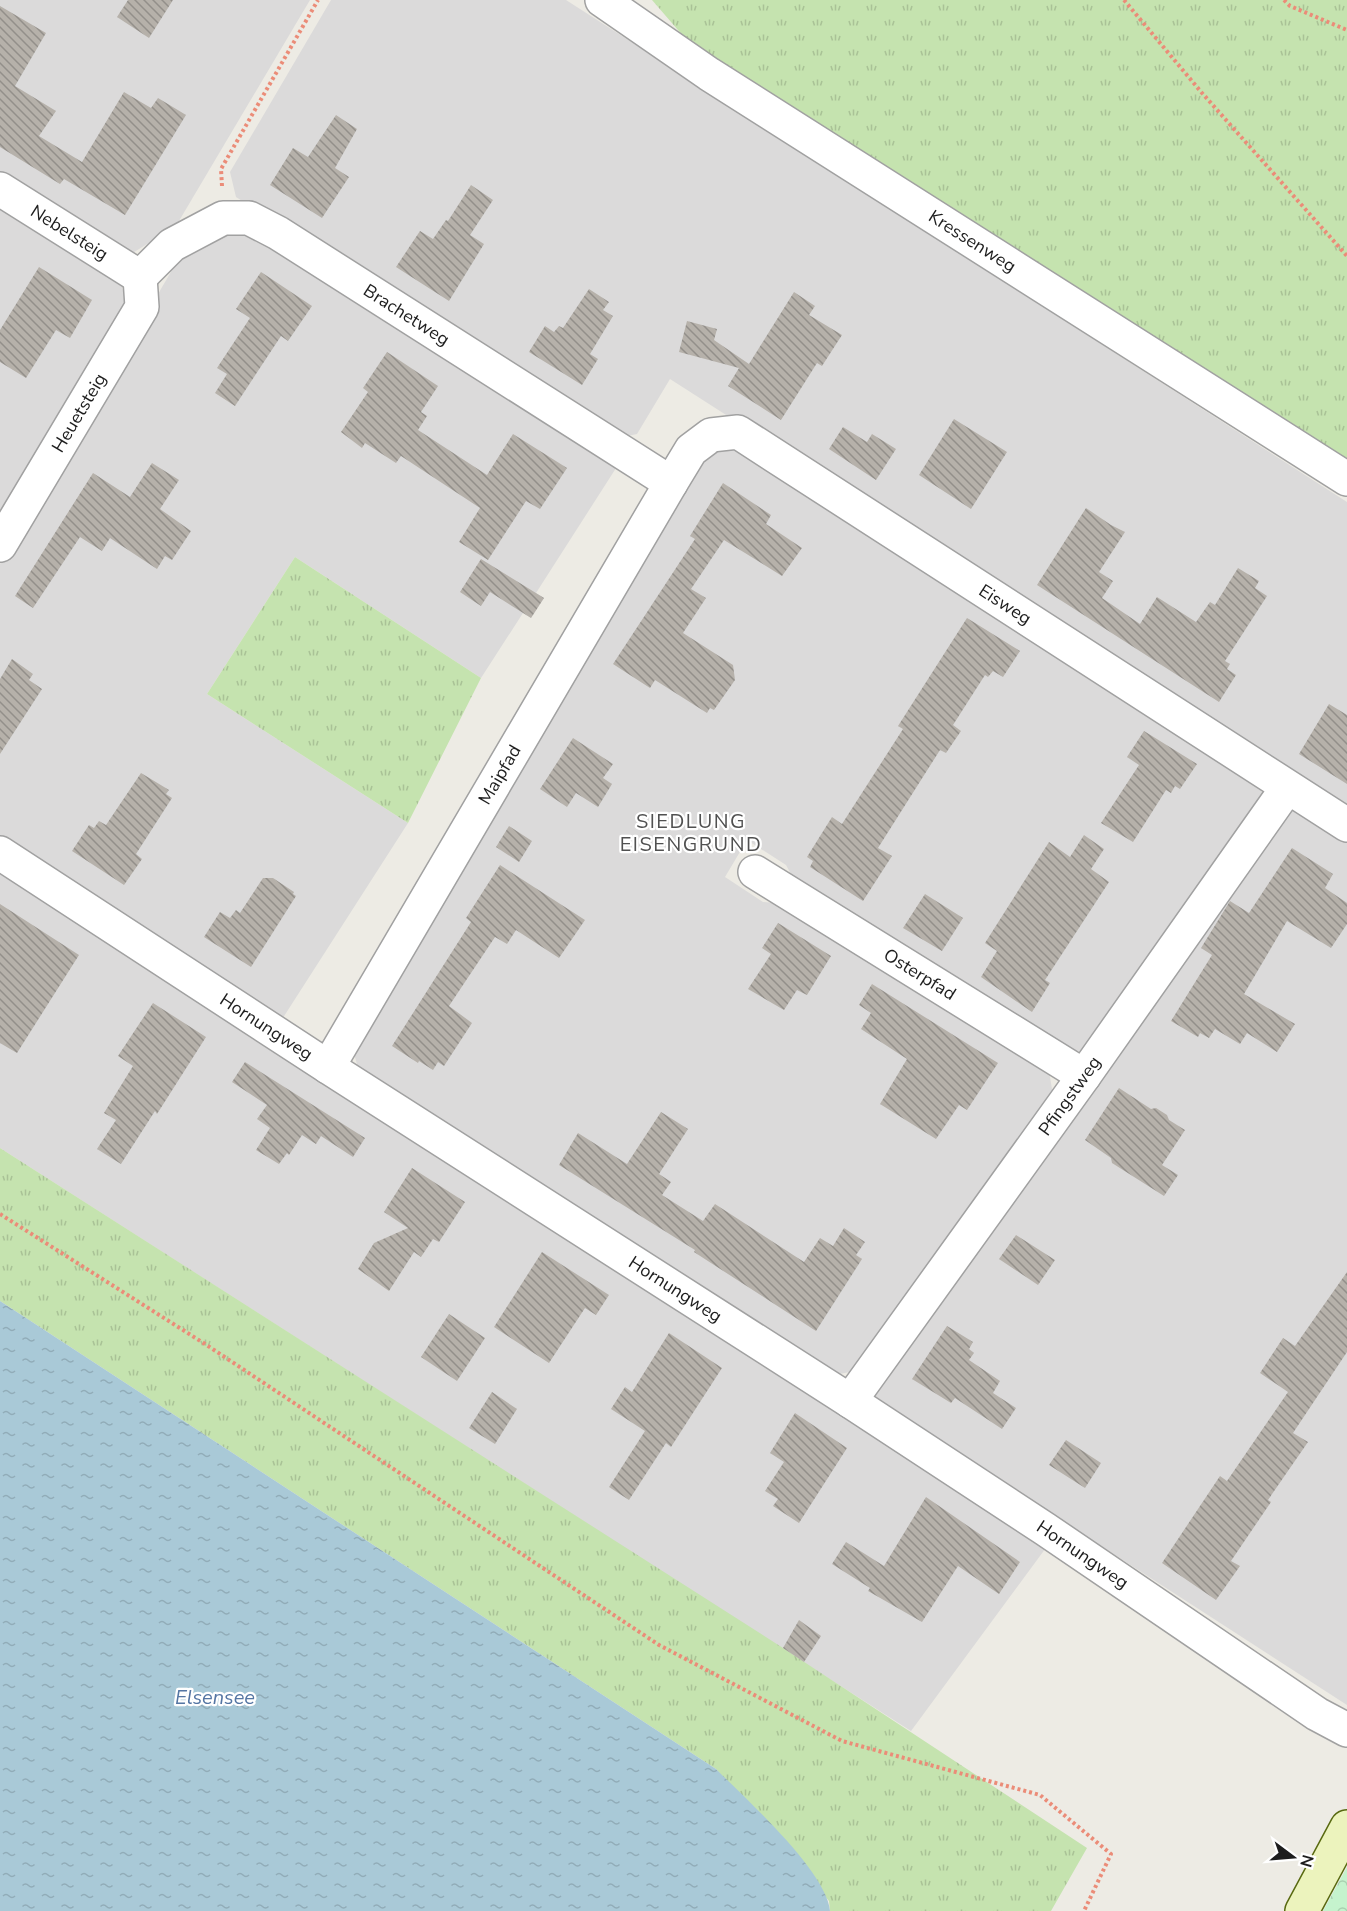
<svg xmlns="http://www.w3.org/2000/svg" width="1347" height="1911" font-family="'Nunito Sans',sans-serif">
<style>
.residential{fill:#dbdada}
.grass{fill:url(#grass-tufts)}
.park{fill:url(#park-crowns)}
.water{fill:url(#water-ripples)}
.building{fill:url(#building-back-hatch)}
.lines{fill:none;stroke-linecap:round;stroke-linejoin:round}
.street-casing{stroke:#a1a1a1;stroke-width:36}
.secondary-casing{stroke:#586910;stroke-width:36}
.path{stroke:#eb8c78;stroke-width:4;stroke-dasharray:3 3;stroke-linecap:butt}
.street{stroke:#fff;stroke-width:33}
.secondary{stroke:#ecf3bd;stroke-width:33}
.labels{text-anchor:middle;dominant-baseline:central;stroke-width:4.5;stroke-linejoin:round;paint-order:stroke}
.street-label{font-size:18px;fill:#1d1d1d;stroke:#fff}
.neighbourhood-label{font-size:20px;letter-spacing:1.5px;fill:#505050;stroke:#fff}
.water-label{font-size:20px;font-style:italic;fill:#5475a3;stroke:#fff}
</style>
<defs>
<pattern id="grass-tufts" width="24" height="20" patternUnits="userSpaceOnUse" patternTransform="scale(1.5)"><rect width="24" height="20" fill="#c5e3af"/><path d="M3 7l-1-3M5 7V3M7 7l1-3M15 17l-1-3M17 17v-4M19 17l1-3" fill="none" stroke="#a9c296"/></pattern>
<pattern id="park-crowns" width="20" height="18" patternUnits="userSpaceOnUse" patternTransform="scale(1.5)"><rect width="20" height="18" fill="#c5f3cd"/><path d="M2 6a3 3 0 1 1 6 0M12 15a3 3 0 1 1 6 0" fill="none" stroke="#a9d0b0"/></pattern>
<pattern id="water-ripples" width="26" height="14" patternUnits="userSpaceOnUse" patternTransform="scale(1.5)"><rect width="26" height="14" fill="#a9c9d7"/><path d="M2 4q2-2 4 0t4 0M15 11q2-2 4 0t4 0" fill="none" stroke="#91acb8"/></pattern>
<pattern id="building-back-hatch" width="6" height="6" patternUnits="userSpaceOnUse" patternTransform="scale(1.5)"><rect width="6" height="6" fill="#b6b1aa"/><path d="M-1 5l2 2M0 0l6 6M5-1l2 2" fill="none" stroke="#938f8a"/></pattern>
</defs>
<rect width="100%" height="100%" fill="#edebe4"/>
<!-- residential -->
<path class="residential" d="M 0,0 L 310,0 L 176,226 L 123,259 L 0,179 Z
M 331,0 L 566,0 L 1347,502 L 1347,813 L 670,379 L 637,434 L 612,439 L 236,197 L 230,172 Z
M 0,198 L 121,283 L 128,309 L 0,528 Z
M 248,227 L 618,465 L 536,593 L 544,598 L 531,618 L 523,613 L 481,678 L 295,557 L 207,694 L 408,823 L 279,1024 L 0,843 L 0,564 L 182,253 Z
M 734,441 L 1259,779 L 1264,803 L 1087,1050 L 1060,1054 L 798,887 L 786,865 L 747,840 L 725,877 L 763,902 L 791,904 L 1049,1071 L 1053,1095 L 855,1371 L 829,1376 L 360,1075 L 353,1050 L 703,448 Z
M 1306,809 L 1347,835 L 1347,1705 L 1064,1522 L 875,1407 L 870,1381 L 1279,813 Z
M 0,866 L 1051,1541 L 911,1731 L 0,1148 Z"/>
<!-- grass -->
<path class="grass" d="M 652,0 L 1347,0 L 1347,463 L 1029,262 L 684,37 Z
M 295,557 L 481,678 L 408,823 L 207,694 Z
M 0,1148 L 783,1648 L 1087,1848 L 1051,1911 L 830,1911 L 829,1901 L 716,1769 L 0,1301 Z"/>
<!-- park -->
<path class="park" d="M 1347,1867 L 1347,1911 L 1323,1911 Z"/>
<!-- water -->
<path class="water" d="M 0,1301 L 716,1769 C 745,1798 827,1872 830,1911 L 0,1911 Z"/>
<!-- building -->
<path class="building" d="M 128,0 L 173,0 L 149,38 L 117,17 Z
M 0,6 L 46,33 L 15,86 L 56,111 L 39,136 L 82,162 L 124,92 L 151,108 L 158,98 L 186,115 L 125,215 L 64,179 L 60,184 L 0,147 Z
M 336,115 L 357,129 L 335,168 L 349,177 L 322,218 L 270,185 L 293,148 L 308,157 Z
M 471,185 L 493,200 L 470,235 L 484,244 L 449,301 L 396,267 L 420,231 L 433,239 L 446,220 L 448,221 Z
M 39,267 L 92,300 L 70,338 L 56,330 L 26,378 L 0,362 L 0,330 Z
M 261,272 L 312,306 L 288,341 L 281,336 L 235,406 L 215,393 L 227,374 L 217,368 L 250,318 L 236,309 Z
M 589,289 L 609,302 L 603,310 L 613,316 L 590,354 L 598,359 L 582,385 L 529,352 L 545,326 L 554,332 L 559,326 L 563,328 Z
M 794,292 L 815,306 L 809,315 L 842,335 L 822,366 L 817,363 L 781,420 L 728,386 L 739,368 L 679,352 L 687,321 L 717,329 L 714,340 L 749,364 Z
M 387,352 L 438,386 L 421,412 L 427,416 L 418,430 L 487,475 L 513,434 L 567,468 L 540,509 L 526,501 L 488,560 L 459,542 L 480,508 L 401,456 L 396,463 L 365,443 L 362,448 L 341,432 L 368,392 L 363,388 Z
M 954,419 L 1007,452 L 971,509 L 919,475 Z
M 843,427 L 867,442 L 872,434 L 896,449 L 876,480 L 829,449 Z
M 152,463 L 179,480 L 160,509 L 191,531 L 172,560 L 165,556 L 157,569 L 110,538 L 102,551 L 80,537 L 33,608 L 15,596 L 93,473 L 130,497 Z
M 723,483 L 771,515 L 766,524 L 802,548 L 782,576 L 724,540 L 691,589 L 706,598 L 683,633 L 733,665 L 735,680 L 714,710 L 710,708 L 707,713 L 655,680 L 650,688 L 613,664 L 695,539 L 690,536 Z
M 1086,508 L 1111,525 L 1125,532 L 1099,572 L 1113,581 L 1102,598 L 1140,624 L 1157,597 L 1196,622 L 1210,602 L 1215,605 L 1238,568 L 1259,581 L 1255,588 L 1267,596 L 1225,661 L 1230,664 L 1227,669 L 1236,675 L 1219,702 L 1037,585 Z
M 481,559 L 544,598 L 531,618 L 490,592 L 481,606 L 460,592 Z
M 967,618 L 1020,651 L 1003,677 L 993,671 L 988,677 L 985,675 L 953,725 L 961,731 L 946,753 L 940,750 L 878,848 L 892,856 L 863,901 L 810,867 L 813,861 L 807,857 L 832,817 L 842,824 L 903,729 L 898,726 Z
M 12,659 L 33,674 L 29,680 L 42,689 L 0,754 L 0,679 Z
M 1329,704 L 1347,715 L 1347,784 L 1299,754 Z
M 1144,731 L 1197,764 L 1180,789 L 1175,786 L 1171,793 L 1166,790 L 1133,842 L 1101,823 L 1139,765 L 1127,757 Z
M 573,738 L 613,764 L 603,778 L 612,784 L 598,807 L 576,793 L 567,807 L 540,789 Z
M 141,773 L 169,790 L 166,794 L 172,798 L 136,854 L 142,859 L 124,885 L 72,851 L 89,825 L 94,828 L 99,821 L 106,825 Z
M 509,826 L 532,841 L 519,862 L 496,847 Z
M 1084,835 L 1104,849 L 1091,869 L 1109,882 L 1045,980 L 1050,983 L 1032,1012 L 981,977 L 997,951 L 985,943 L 1049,842 L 1070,857 Z
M 1292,848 L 1333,874 L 1325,888 L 1347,903 L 1347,924 L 1331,948 L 1287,921 L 1244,994 L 1295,1024 L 1277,1052 L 1247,1033 L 1240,1044 L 1215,1029 L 1209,1038 L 1200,1033 L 1198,1037 L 1171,1021 L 1212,955 L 1201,948 L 1230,901 L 1249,913 Z
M 500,865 L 585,920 L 559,958 L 516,930 L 507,944 L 495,937 L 449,1006 L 472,1023 L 444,1066 L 438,1062 L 433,1070 L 419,1061 L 418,1063 L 392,1046 L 471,922 L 466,918 Z
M 263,878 L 273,878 L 294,892 L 293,894 L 296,896 L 251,967 L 204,937 L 220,912 L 230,918 L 236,910 L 240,913 Z
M 925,894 L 963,918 L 942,951 L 903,928 Z
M 0,904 L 79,955 L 17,1053 L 0,1043 Z
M 778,923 L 831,956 L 807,995 L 797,990 L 784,1010 L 748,989 L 771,954 L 762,948 Z
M 872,984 L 998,1063 L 967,1110 L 959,1105 L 936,1139 L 880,1104 L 907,1059 L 861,1029 L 871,1013 L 859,1005 Z
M 153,1003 L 206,1037 L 157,1114 L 155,1111 L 121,1164 L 97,1149 L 116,1120 L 104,1113 L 133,1066 L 118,1056 Z
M 245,1062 L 365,1138 L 353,1157 L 321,1136 L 316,1144 L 302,1135 L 289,1155 L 287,1153 L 279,1164 L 256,1150 L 270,1128 L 257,1119 L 267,1105 L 232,1082 Z
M 1119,1088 L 1151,1109 L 1156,1108 L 1167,1115 L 1169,1120 L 1185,1130 L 1162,1165 L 1178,1175 L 1164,1196 L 1112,1163 L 1111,1158 L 1085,1140 Z
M 661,1112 L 688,1129 L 659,1174 L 671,1182 L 662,1195 L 703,1221 L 715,1204 L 804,1262 L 820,1238 L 833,1246 L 844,1228 L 865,1242 L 856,1255 L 862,1259 L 816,1331 L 694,1252 L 695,1250 L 559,1165 L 578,1133 L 627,1164 Z
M 412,1168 L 465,1202 L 439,1242 L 433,1239 L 421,1257 L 414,1252 L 389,1291 L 358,1269 L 374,1243 L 408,1228 L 384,1212 Z
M 1016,1235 L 1055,1260 L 1038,1285 L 999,1259 Z
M 542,1252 L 609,1295 L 596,1315 L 585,1308 L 549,1363 L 494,1327 Z
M 1347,1272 L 1347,1352 L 1293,1433 L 1308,1442 L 1268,1500 L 1271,1502 L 1231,1561 L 1240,1566 L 1216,1600 L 1162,1563 L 1220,1476 L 1227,1481 L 1288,1392 L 1260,1373 L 1283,1338 L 1295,1346 Z
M 449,1314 L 485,1338 L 457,1381 L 421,1357 Z
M 947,1326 L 973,1342 L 969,1349 L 974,1353 L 969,1360 L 1000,1381 L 993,1393 L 1016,1408 L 1002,1429 L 955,1398 L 951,1403 L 912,1379 Z
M 669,1333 L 722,1368 L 671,1447 L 666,1443 L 629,1500 L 609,1487 L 645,1431 L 611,1409 L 625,1387 L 632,1392 Z
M 492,1392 L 517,1409 L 495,1444 L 469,1428 Z
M 795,1413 L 847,1448 L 799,1523 L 773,1506 L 778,1499 L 765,1491 L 784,1462 L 770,1453 Z
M 1066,1440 L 1101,1463 L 1085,1488 L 1049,1465 Z
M 926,1497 L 1020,1562 L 999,1594 L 958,1566 L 922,1622 L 868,1591 L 870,1588 L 832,1564 L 846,1542 L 884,1566 Z
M 799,1620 L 821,1636 L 804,1662 L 783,1648 Z"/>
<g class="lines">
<!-- street casing -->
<g class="street-casing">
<g id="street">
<path id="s1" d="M 602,0 L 709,74 L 1347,479"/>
<path id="s2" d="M 0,189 L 140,277"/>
<path id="s3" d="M 140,277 L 172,245 L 223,218 L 249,218 L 278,233 L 671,483"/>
<path id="s4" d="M 0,545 L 142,307 L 140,277"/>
<path id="s5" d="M 0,853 L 328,1067 L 850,1401 L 1045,1529 L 1317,1714 L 1347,1730"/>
<path id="s6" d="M 755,872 L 1084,1076"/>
<path id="s7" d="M 328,1067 L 671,483 L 691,450 L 711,435 L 738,432 L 1347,825"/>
<path id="s8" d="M 850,1401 L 1084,1076 L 1287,788"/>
</g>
</g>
<!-- secondary casing -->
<g class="secondary-casing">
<path id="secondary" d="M 1302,1911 L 1347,1827"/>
</g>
<!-- path -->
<path class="path" d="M 1124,0 L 1202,93 L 1347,256
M 1284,0 L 1290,6 L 1347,30
M 222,186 L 221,169 L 318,0
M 0,1214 L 205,1344 L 659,1645 L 842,1741 L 1040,1795 L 1111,1854 L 1084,1911"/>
<!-- street -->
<use href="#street" class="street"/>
<!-- secondary -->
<use href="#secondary" class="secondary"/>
</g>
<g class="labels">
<!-- street labels -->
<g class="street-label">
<text stroke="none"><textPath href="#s2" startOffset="82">Nebelsteig</textPath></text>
<text stroke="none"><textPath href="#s1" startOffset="442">Kressenweg</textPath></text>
<text stroke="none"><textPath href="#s3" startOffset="314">Brachetweg</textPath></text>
<text stroke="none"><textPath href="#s4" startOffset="154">Heuetsteig</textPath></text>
<text stroke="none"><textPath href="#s7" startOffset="1086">Eisweg</textPath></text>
<text stroke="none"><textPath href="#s7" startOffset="339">Maipfad</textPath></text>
<text stroke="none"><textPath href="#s6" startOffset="194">Osterpfad</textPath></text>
<text stroke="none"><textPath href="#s5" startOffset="318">Hornungweg</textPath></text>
<text stroke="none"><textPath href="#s8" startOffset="376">Pfingstweg</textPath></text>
<text stroke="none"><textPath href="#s5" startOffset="804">Hornungweg</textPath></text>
<text stroke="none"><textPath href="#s5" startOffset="1290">Hornungweg</textPath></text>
</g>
<!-- neighbourhood labels -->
<g class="neighbourhood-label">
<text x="691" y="821">SIEDLUNG<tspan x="691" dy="23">EISENGRUND</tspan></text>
</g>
<!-- water labels -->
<g class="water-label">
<text x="215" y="1697">Elsensee</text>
</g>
</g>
<!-- north arrow -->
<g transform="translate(1293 1857) rotate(106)" stroke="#ffffff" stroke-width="4.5" paint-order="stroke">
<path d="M0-4.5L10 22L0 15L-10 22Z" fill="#1d1d1d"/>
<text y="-9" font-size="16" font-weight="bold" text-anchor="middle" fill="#1d1d1d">N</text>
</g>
</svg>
